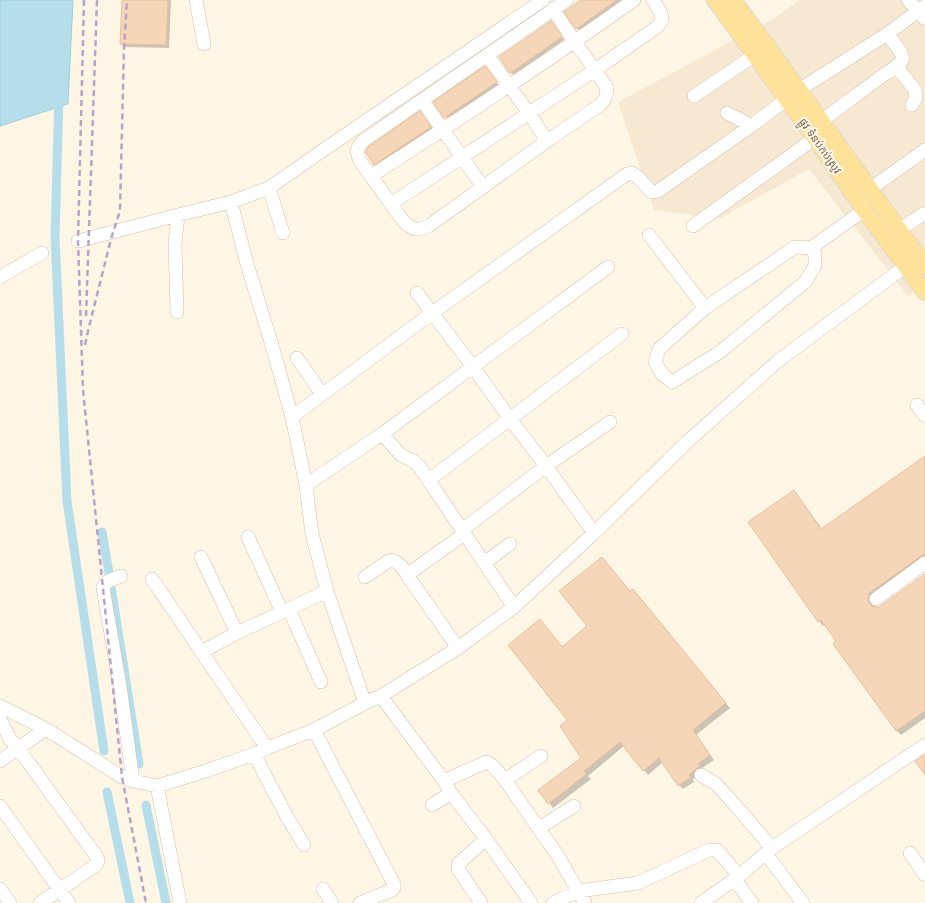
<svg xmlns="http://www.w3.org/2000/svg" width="925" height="903" font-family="'Varela Round','Noto Sans Khmer',sans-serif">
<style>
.residential{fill:#f7e9d1}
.water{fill:#b6deea;stroke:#9bcddd}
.shadow{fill:#0003}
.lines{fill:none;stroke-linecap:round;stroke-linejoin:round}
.canal{stroke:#b6deea;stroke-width:9}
.building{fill:#f6d6b9;stroke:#ebbe98}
.minor-casing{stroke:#d1bea9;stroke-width:14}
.major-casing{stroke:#dfd8d3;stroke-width:18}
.minor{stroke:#fff;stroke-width:13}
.major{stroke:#ffe29a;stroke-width:16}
.rail{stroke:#baa1c9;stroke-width:2.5;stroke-dasharray:6 4;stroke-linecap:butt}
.labels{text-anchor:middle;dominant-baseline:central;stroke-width:4;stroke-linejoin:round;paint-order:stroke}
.street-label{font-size:11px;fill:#795d47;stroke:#fff9ec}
</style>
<rect width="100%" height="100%" fill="#fef6e4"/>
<!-- residential -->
<path class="residential" d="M 800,0 L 925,0 L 925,283 L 908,296 L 809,169 L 721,218 L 654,210 L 618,102 L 773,19 Z"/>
<!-- water -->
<path class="water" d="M 0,0 L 73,0 L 68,104 L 0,126 Z"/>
<!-- shadow -->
<path class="shadow" d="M 123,0 L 171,0 L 169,48 L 125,47 L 121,44 Z
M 583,0 L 625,0 L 580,31 L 577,28 Z
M 551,22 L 554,25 L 564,40 L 514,75 L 510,72 Z
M 488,71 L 499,86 L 449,121 L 435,102 Z
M 423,116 L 434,130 L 378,167 L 375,164 Z
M 925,457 L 925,561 L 873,601 L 872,605 L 873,607 L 878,609 L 925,576 L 925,718 L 901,735 L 897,731 L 834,644 L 838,642 L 825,624 L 823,626 L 819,621 L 794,491 L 798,496 L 822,529 Z
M 633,590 L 730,708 L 696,735 L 714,760 L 702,768 L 704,771 L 701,772 L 693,779 L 694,782 L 683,789 L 679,785 L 663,762 L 648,775 L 624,746 L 588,776 L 591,779 L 553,808 L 549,803 L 582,758 L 569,720 L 562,648 Z"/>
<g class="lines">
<!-- canal -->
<path class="canal" d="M 59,95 L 55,237 L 67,501 L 104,751
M 102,532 L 109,573
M 111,587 L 139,764
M 107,792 L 130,903
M 146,805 L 166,903"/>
</g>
<!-- building -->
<path class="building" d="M 122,0 L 168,0 L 166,45 L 120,44 Z
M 581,0 L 617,0 L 576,29 L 564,12 Z
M 551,21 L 562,37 L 510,73 L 499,57 Z
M 485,66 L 497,82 L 444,118 L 433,102 Z
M 420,111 L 431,127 L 374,165 L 366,153 L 366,150 L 368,147 Z
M 925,456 L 925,553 L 868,594 L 869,595 L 868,599 L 869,603 L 872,606 L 877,607 L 878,608 L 925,574 L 925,711 L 896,731 L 833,644 L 836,641 L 821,620 L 818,622 L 748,522 L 794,490 L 821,529 Z
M 602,557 L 630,591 L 633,589 L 726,703 L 693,730 L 710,755 L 698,764 L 700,767 L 697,768 L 689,775 L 691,777 L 678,786 L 659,758 L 643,771 L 620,742 L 584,771 L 587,774 L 548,804 L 538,790 L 581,758 L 560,726 L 567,720 L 508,645 L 540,619 L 562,647 L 587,626 L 559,591 Z
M 925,755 L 925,775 L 915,761 Z"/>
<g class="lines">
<!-- minor casing -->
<g class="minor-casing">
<path id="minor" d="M 196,0 L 204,44
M 908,0 L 925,19
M 553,9 L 575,42 L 606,86 C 608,94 606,99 600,105 L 547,141 L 430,225 C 417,231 415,231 404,222 L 360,161 C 356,151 356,149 363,141 C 431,94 499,47 567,0
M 487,55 L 529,113 L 547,141
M 896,66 L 915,90 L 916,98 L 912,105
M 799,90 L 887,34 L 925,6
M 694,96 L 755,55
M 422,100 L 483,187
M 727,113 L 741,120 L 751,126
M 821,121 C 841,107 861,91 881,77 C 886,73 900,66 902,60 C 905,54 891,39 887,34
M 371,176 C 460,119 548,61 634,0
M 269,188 L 283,233
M 870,189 L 925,150
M 231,202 L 247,264 L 271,342 L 292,417 L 306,485 L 312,534 L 327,591 L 365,703
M 392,203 L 595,70 L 657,27 L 662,20 L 661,13 L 653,0
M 693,226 L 815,138
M 899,230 L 925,213
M 649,235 L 705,308
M 78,241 L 178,215 L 231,202 L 269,188 L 319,153 L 543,0
M 811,248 L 815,254 L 815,266 L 805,282 L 720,352 L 672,382 L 662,374 L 655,362 L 659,349 L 705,308 L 795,247 L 811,248 L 864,210
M 0,277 L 42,253
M 417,293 L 473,367 L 510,419 L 546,466 L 594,533
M 177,312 L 175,244 L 178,215
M 297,358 L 322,394
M 917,405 L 925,416
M 292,417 L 432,313 L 627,174 L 632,173 L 639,178 L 650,191 L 653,192 L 658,191 L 751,126 L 787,99
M 382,434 L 401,455 L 407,458 L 412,460 L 419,466 L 514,607
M 429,480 L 622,334
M 306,485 L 382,434 L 608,267
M 462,530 L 546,466 L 610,422
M 248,537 L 282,612 L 327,591
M 201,557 L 237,633
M 484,563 L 510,544
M 407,575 L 464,534
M 121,576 C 114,579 105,580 103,588 L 120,686 L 133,781
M 365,577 L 387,562 L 392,560 C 400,563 403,568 407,575 L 458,648
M 152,579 L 267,748
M 876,599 L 925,563
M 289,609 L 321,682
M 201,652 L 237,633 L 282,612
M 381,696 L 444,781 L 451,793 L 486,839 L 531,903
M 0,706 L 46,729 L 122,777 L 133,781 L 157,786 L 206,771 L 254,754 L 267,748 L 314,730 L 365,703 L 381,696 L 458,648 L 514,607 L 594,533 L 687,442 L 778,361 L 914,260
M 0,719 L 10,739 L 18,748 L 97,857 L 98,861 L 96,865 L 40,903
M 314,730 L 394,884 L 394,888 L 392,890 L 360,903
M 254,754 L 286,815 L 304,845
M 0,761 L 46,729
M 701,775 L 716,784 L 736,806 L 772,848
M 505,780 L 541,756
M 444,781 L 486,762 L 492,765 L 505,780 L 558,856 L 585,903
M 157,786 L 180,903
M 432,805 L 451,793
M 0,806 L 69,903
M 539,828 L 574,806
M 910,853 L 925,875
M 766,854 L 803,903
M 734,879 L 752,903
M 0,889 L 10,903
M 323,889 L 332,903
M 481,903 L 458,869 L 458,864 L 486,839
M 553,903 L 579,891 L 638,883 L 709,850 L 717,850 L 739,876
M 701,903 L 739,876 L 772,848 L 925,745"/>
</g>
<!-- major casing -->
<g class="major-casing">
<path id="major" d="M 715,0 L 815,138 L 864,210 L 925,292
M 733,0 L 799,90 L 925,266"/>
</g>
<!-- minor -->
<use href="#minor" class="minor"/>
<!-- major -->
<use href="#major" class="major"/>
<!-- rail -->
<path class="rail" d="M 84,0 L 78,241 L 83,390 L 122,777 L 146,903
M 86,316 L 97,0
M 85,345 L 88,331 L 111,239 L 120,211 L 124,48 L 127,0"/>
</g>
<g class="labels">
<!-- street labels -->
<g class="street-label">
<text transform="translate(820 146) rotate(55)">ផ្លូវ ទំនប់កប់ស្រូវ</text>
</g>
</g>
</svg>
